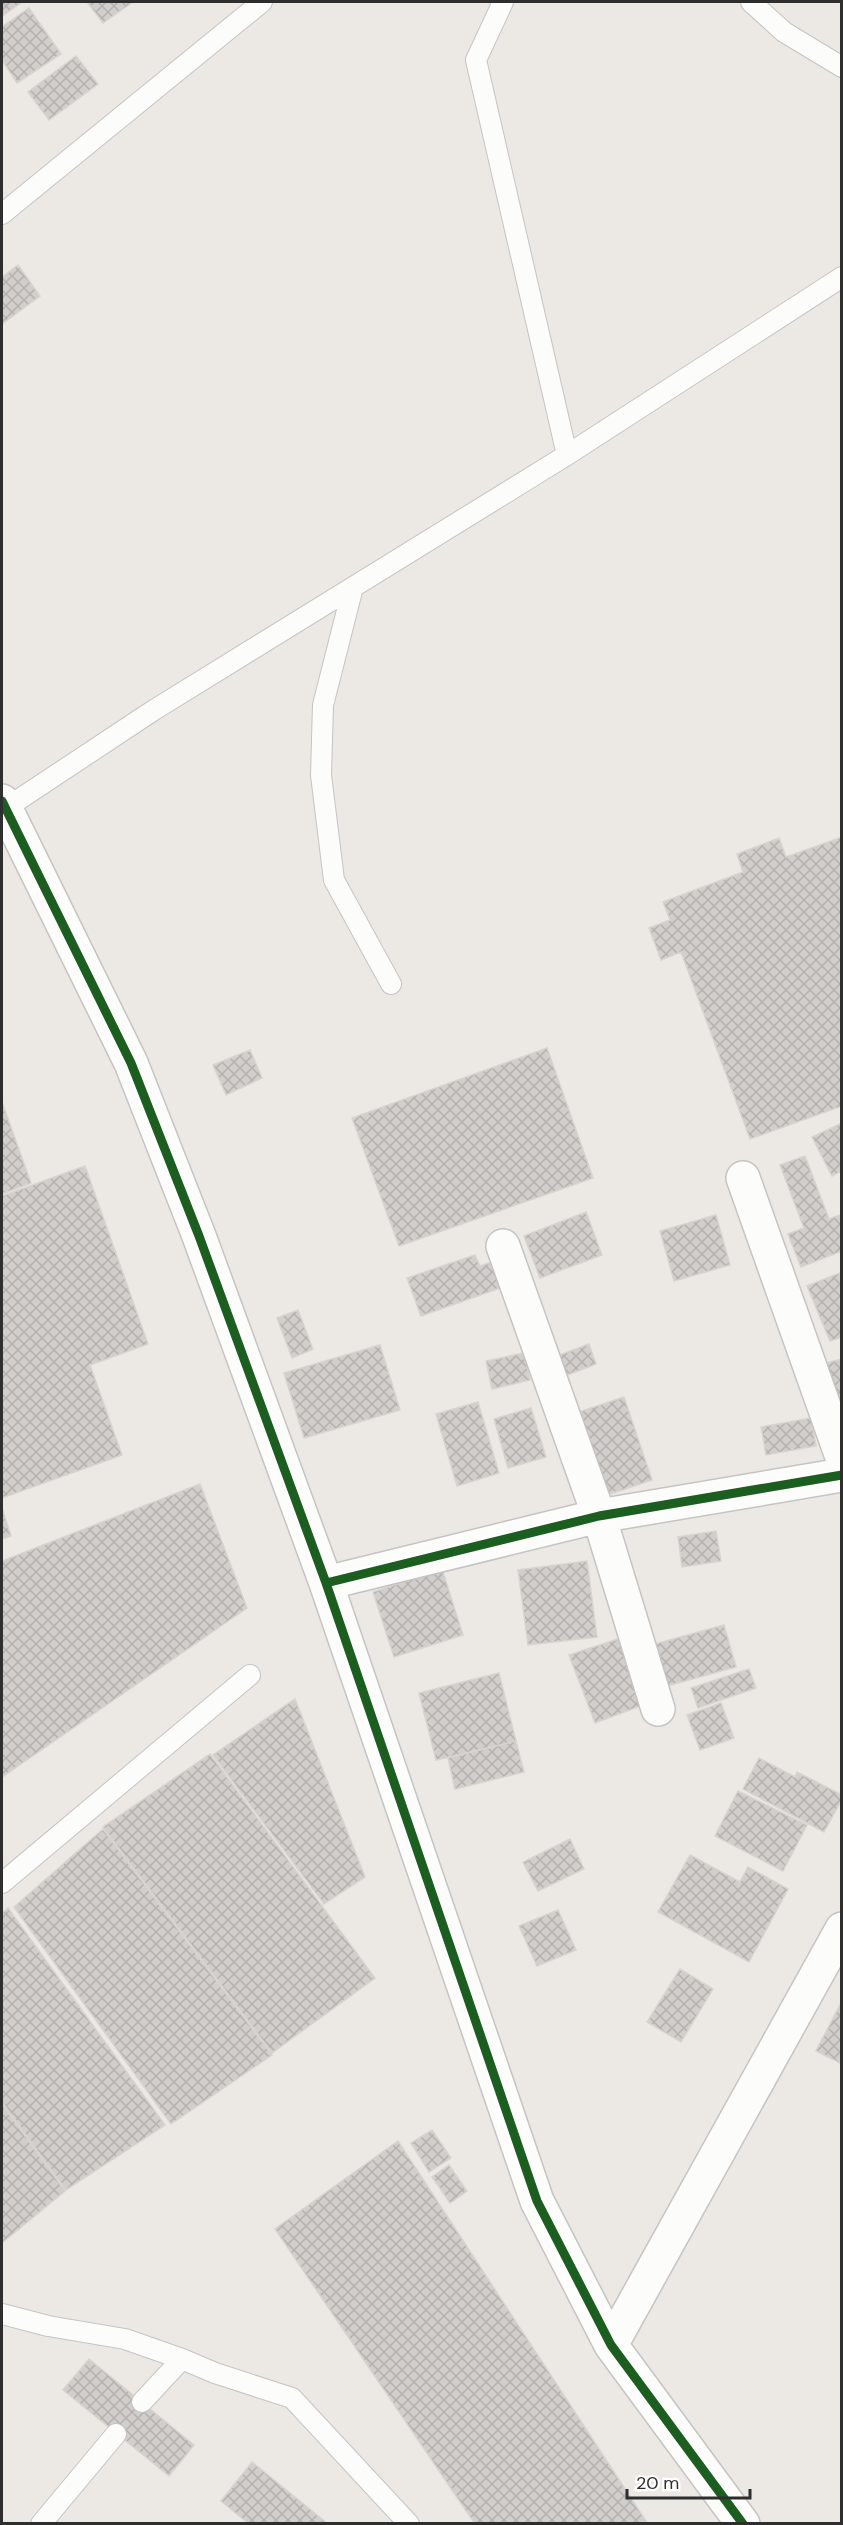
<svg xmlns="http://www.w3.org/2000/svg" width="843" height="2525" font-family="'DM Sans',sans-serif">
<style>
.building{fill:url(#building-cross-hatch);stroke:#d7d4d0;stroke-width:1.5}
.lines{fill:none;stroke-linecap:round;stroke-linejoin:round}
.lane-casing{stroke:#c5c4c5;stroke-width:22}
.street-casing{stroke:#c5c4c5;stroke-width:36}
.lane{stroke:#fcfcfb;stroke-width:20}
.street{stroke:#fcfcfb;stroke-width:33}
.cycleway-casing{stroke:#fff;stroke-width:13}
.cycleway{stroke:#1b5e20;stroke-width:9}
</style>
<defs>
<pattern id="building-cross-hatch" width="8" height="8" patternUnits="userSpaceOnUse" patternTransform="scale(1.5)"><rect width="8" height="8" fill="#d1cecb"/><path d="M0 0l8 8M0 8l8-8" fill="none" stroke="#b4b1af"/></pattern>
</defs>
<rect width="100%" height="100%" fill="#ece8e4"/>
<!-- building -->
<path class="building" d="M 2,2 L 22,2 L 2,16 Z
M 87,2 L 133,2 L 103,23 Z
M 29,8 L 61,54 L 17,83 L 2,60 L 2,27 Z
M 76,56 L 98,84 L 49,120 L 28,92 Z
M 18,265 L 40,296 L 2,324 L 2,277 Z
M 842,837 L 842,1106 L 750,1139 L 681,952 L 661,960 L 649,928 L 670,920 L 663,902 L 743,872 L 737,854 L 779,838 L 786,857 Z
M 547,1048 L 593,1178 L 399,1246 L 352,1118 Z
M 250,1050 L 262,1078 L 226,1095 L 213,1065 Z
M 2,1102 L 31,1183 L 2,1194 Z
M 842,1123 L 842,1171 L 832,1176 L 812,1137 Z
M 805,1156 L 829,1219 L 842,1214 L 842,1251 L 801,1267 L 788,1234 L 804,1228 L 780,1165 Z
M 85,1166 L 148,1344 L 90,1365 L 122,1455 L 2,1498 L 2,1196 Z
M 586,1212 L 602,1255 L 540,1278 L 524,1236 Z
M 716,1215 L 730,1265 L 674,1281 L 660,1231 Z
M 475,1255 L 480,1266 L 495,1261 L 503,1287 L 421,1316 L 407,1278 Z
M 842,1272 L 842,1337 L 830,1341 L 807,1286 Z
M 298,1310 L 313,1349 L 292,1358 L 277,1318 Z
M 589,1344 L 596,1364 L 565,1376 L 557,1356 Z
M 380,1345 L 400,1410 L 304,1438 L 284,1373 Z
M 524,1353 L 530,1380 L 492,1389 L 486,1361 Z
M 842,1359 L 842,1420 L 826,1363 Z
M 624,1397 L 652,1480 L 604,1496 L 576,1413 Z
M 478,1402 L 499,1473 L 457,1486 L 436,1414 Z
M 531,1408 L 546,1457 L 508,1468 L 494,1419 Z
M 811,1418 L 816,1446 L 766,1455 L 761,1427 Z
M 200,1484 L 247,1608 L 2,1777 L 2,1561 Z
M 2,1508 L 11,1536 L 2,1539 Z
M 716,1531 L 721,1561 L 682,1567 L 678,1537 Z
M 587,1561 L 597,1637 L 528,1645 L 518,1570 Z
M 442,1569 L 463,1635 L 394,1657 L 373,1592 Z
M 724,1625 L 736,1667 L 667,1686 L 655,1644 Z
M 621,1638 L 643,1705 L 595,1723 L 569,1655 Z
M 749,1669 L 756,1688 L 698,1708 L 691,1688 Z
M 499,1673 L 516,1741 L 436,1760 L 419,1693 Z
M 295,1699 L 365,1877 L 324,1904 L 213,1755 Z
M 721,1703 L 734,1738 L 700,1750 L 687,1715 Z
M 516,1741 L 524,1772 L 455,1789 L 448,1758 Z
M 210,1754 L 375,1978 L 272,2053 L 103,1827 Z
M 759,1758 L 795,1777 L 797,1772 L 842,1795 L 842,1799 L 824,1832 L 743,1789 Z
M 738,1791 L 807,1825 L 783,1871 L 715,1836 Z
M 103,1829 L 272,2055 L 171,2124 L 14,1907 Z
M 570,1839 L 584,1869 L 538,1891 L 523,1862 Z
M 690,1855 L 740,1882 L 748,1867 L 788,1889 L 749,1962 L 658,1912 Z
M 8,1908 L 165,2125 L 66,2190 L 2,2102 L 2,1913 Z
M 558,1910 L 576,1950 L 537,1966 L 519,1926 Z
M 680,1969 L 713,1989 L 681,2042 L 647,2022 Z
M 842,2001 L 842,2064 L 816,2051 Z
M 2,2104 L 65,2191 L 2,2243 Z
M 432,2130 L 451,2158 L 429,2172 L 411,2143 Z
M 398,2141 L 648,2524 L 475,2524 L 275,2229 Z
M 449,2165 L 467,2191 L 450,2203 L 432,2177 Z
M 89,2359 L 194,2445 L 169,2476 L 63,2390 Z
M 252,2462 L 328,2524 L 249,2524 L 221,2501 Z"/>
<g class="lines">
<!-- lane casing -->
<g class="lane-casing">
<path id="lane" d="M 503,2 L 476,60 L 567,455
M 751,2 L 784,32 L 842,67
M 2,214 L 262,2
M 353,587 L 323,705 L 321,775 L 334,880 L 391,984
M 6,808 L 154,710 L 567,455 L 842,277
M 2,1883 L 250,1675
M 2,2314 L 48,2326 L 125,2339 L 182,2359
M 142,2402 L 182,2359 L 215,2373 L 292,2398 L 409,2524
M 41,2524 L 116,2434"/>
</g>
<!-- street casing -->
<g class="street-casing">
<path id="street" d="M 2,801 L 131,1063 L 199,1236 L 326,1583 L 537,2201 L 611,2345 L 743,2524
M 743,1178 L 842,1457
M 503,1246 L 599,1516 L 658,1709
M 326,1583 L 599,1516 L 842,1475
M 611,2345 L 842,1929"/>
</g>
<!-- lane -->
<use href="#lane" class="lane"/>
<!-- street -->
<use href="#street" class="street"/>
<!-- cycleway casing -->
<g class="cycleway-casing">
<path id="cycleway" d="M 2,801 L 131,1063 L 199,1236 L 326,1583 L 537,2201 L 611,2345 L 743,2524
M 326,1583 L 599,1516 L 842,1475"/>
</g>
<!-- cycleway -->
<use href="#cycleway" class="cycleway"/>
</g>
<!-- border -->
<rect width="843" height="2525" fill="none" stroke="#2e2e2e" stroke-width="6"/>
<!-- scale -->
<path d="M627 2489v9h123v-9" fill="none" stroke="#2e2e2e" stroke-width="3"/>
<text x="636" y="2489" font-size="18" fill="#2e2e2e" stroke="#ffffff" stroke-width="4.5" paint-order="stroke">20 m</text>
</svg>
